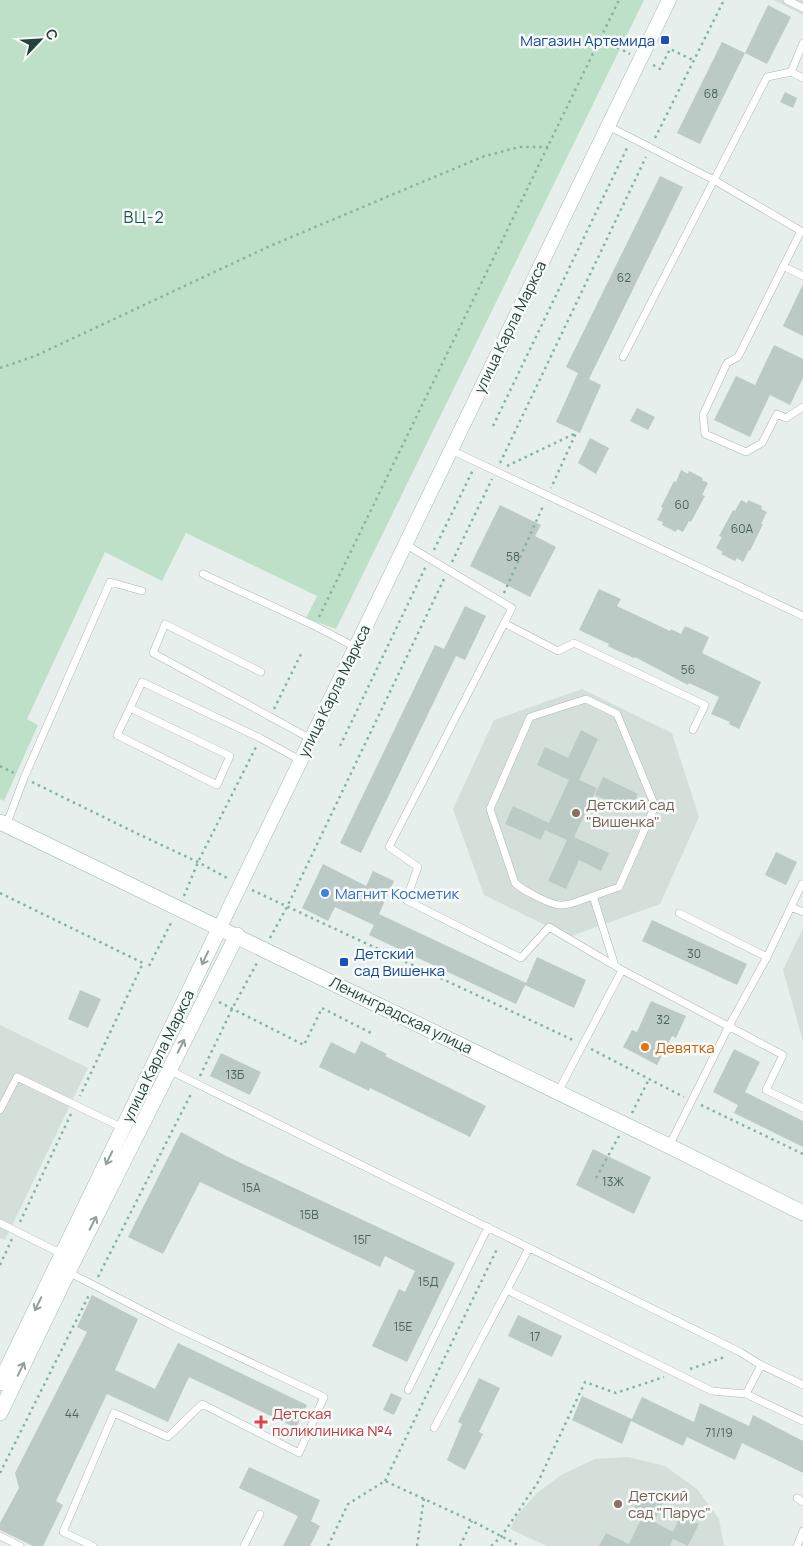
<svg xmlns="http://www.w3.org/2000/svg" width="803" height="1546" font-family="Manrope,sans-serif">
<style>
.built{fill:#d4dfda}
.green{fill:#bfe0c8}
.building{fill:#bbcac4}
.lines{fill:none;stroke-linecap:round;stroke-linejoin:round}
.lane-casing{stroke:#a8b8b2;stroke-width:8}
.street-casing{stroke:#a8b8b2;stroke-width:15}
.secondary-casing{stroke:#a4bbb3;stroke-width:16}
.path{stroke:#86b3a5;stroke-width:2.5;stroke-dasharray:2.5 4;stroke-linecap:butt}
.lane{stroke:#fff;stroke-width:7}
.street{stroke:#fff;stroke-width:14}
.secondary{stroke:#fff;stroke-width:15}
.oneway{stroke:#92a09c}
.transit-dot{fill:#1a4fb4;stroke:#f7fbf9;stroke-width:2}
.education-dot{fill:#8d6e63;stroke:#f7fbf9;stroke-width:2}
.shop-dot{fill:#3f7fe0;stroke:#f7fbf9;stroke-width:2}
.food-dot{fill:#e8710a;stroke:#f7fbf9;stroke-width:2}
.health-dot{fill:#e0444e;stroke:#f7fbf9;stroke-width:2}
.labels{text-anchor:middle;dominant-baseline:central;stroke-width:5;stroke-linejoin:round;paint-order:stroke}
.number-label{font-size:12px;fill:#4a645c}
.transit-label{font-size:15px;fill:#164399;stroke:#f7fbf9;text-anchor:end}
.street-label{font-size:15px;fill:#24423a;stroke:#f7fbf9}
.education-label{font-size:15px;fill:#785e54;stroke:#f7fbf9;text-anchor:start}
.shop-label{font-size:15px;fill:#366cbe;stroke:#f7fbf9;text-anchor:start}
.food-label{font-size:15px;fill:#c56008;stroke:#f7fbf9;text-anchor:start}
.health-label{font-size:15px;fill:#be3a42;stroke:#f7fbf9;text-anchor:start}
.neighbourhood-label{font-size:16px;letter-spacing:1px;fill:#1f5548;stroke:#f7fbf9}
</style>
<rect width="100%" height="100%" fill="#e6efeb"/>
<!-- built -->
<path class="built" d="M 774,0 L 803,0 L 803,15 Z
M 582,689 L 672,733 L 699,817 L 660,904 L 569,937 L 484,895 L 453,809 L 494,720 Z
M 803,928 L 803,1041 L 783,970 Z
M 0,1025 L 88,1068 L 5,1240 L 0,1238 Z
M 628,1457 L 665,1466 L 697,1489 L 719,1519 L 724,1546 L 547,1546 L 510,1529 L 517,1515 L 538,1492 L 563,1474 L 595,1459 Z"/>
<!-- green -->
<path class="green" d="M 0,0 L 644,0 L 336,629 L 306,618 L 317,596 L 186,533 L 162,581 L 105,552 L 27,719 L 38,725 L 4,801 L 0,799 Z"/>
<!-- building -->
<path class="building" d="M 768,5 L 791,17 L 767,64 L 745,53 Z
M 722,42 L 745,53 L 700,144 L 677,133 Z
M 785,92 L 797,98 L 793,108 L 780,102 Z
M 660,176 L 683,187 L 589,379 L 601,385 L 580,433 L 556,422 L 578,373 L 566,367 Z
M 803,284 L 803,336 L 783,326 Z
M 774,345 L 803,359 L 803,378 L 790,405 L 770,395 L 750,437 L 714,420 L 736,376 L 755,385 Z
M 637,408 L 655,417 L 648,430 L 630,421 Z
M 590,438 L 609,448 L 596,474 L 578,463 Z
M 681,470 L 688,474 L 689,471 L 703,478 L 702,480 L 708,483 L 702,495 L 705,496 L 691,522 L 689,521 L 683,532 L 677,529 L 676,532 L 662,525 L 663,522 L 657,520 L 663,508 L 661,507 L 674,481 L 676,482 Z
M 741,500 L 747,503 L 748,500 L 762,506 L 761,509 L 767,512 L 761,524 L 763,524 L 750,551 L 749,550 L 743,562 L 737,558 L 735,561 L 721,554 L 723,552 L 716,548 L 722,537 L 719,536 L 733,510 L 735,511 Z
M 500,505 L 541,525 L 535,536 L 556,547 L 530,597 L 470,566 Z
M 599,589 L 621,599 L 617,606 L 670,631 L 671,629 L 681,634 L 685,626 L 709,637 L 702,653 L 761,682 L 739,729 L 729,724 L 730,722 L 711,714 L 719,697 L 689,683 L 688,685 L 635,657 L 634,658 L 618,651 L 608,646 L 609,644 L 579,630 Z
M 465,606 L 486,616 L 465,660 L 456,656 L 361,853 L 340,843 L 435,645 L 444,649 Z
M 581,730 L 598,739 L 579,780 L 597,788 L 574,837 L 609,853 L 601,871 L 579,860 L 566,889 L 548,881 L 567,840 L 545,830 L 541,840 L 505,824 L 513,806 L 549,823 L 569,780 L 537,765 L 545,747 L 568,758 Z
M 603,777 L 638,794 L 630,811 L 595,795 Z
M 776,852 L 797,862 L 786,885 L 765,875 Z
M 323,864 L 366,886 L 373,871 L 394,881 L 379,914 L 526,983 L 537,957 L 586,980 L 574,1008 L 525,985 L 526,983 L 516,1004 L 369,935 L 374,925 L 335,907 L 328,921 L 302,908 Z
M 652,920 L 747,964 L 737,985 L 642,941 Z
M 80,990 L 101,999 L 88,1028 L 68,1019 Z
M 651,1001 L 686,1016 L 676,1038 L 672,1036 L 657,1065 L 623,1047 L 632,1030 L 637,1032 Z
M 361,1041 L 387,1054 L 385,1056 L 486,1106 L 470,1137 L 370,1088 L 369,1091 L 319,1067 L 331,1042 L 355,1054 Z
M 734,1049 L 760,1062 L 745,1092 L 803,1121 L 803,1147 L 734,1113 L 738,1105 L 713,1092 Z
M 221,1053 L 261,1072 L 250,1095 L 210,1076 Z
M 181,1132 L 228,1157 L 455,1263 L 407,1362 L 372,1346 L 399,1289 L 405,1292 L 415,1271 L 385,1256 L 380,1267 L 200,1182 L 163,1254 L 128,1237 Z
M 593,1149 L 651,1177 L 634,1214 L 576,1185 Z
M 92,1295 L 138,1319 L 115,1370 L 155,1389 L 178,1343 L 307,1405 L 296,1428 L 189,1377 L 168,1422 L 107,1394 L 56,1501 L 63,1505 L 43,1546 L 33,1546 L 0,1530 L 0,1523 L 19,1488 L 15,1473 L 87,1332 L 77,1327 Z
M 518,1315 L 562,1336 L 552,1357 L 508,1336 Z
M 479,1378 L 500,1388 L 479,1432 L 483,1434 L 465,1470 L 447,1460 L 462,1424 L 458,1422 Z
M 391,1393 L 402,1398 L 394,1415 L 383,1410 Z
M 582,1396 L 632,1419 L 642,1397 L 694,1422 L 700,1403 L 749,1426 L 753,1415 L 803,1441 L 803,1473 L 742,1443 L 735,1460 L 687,1437 L 683,1446 L 631,1421 L 622,1444 L 572,1420 Z
M 249,1467 L 320,1500 L 311,1521 L 320,1526 L 310,1546 L 283,1546 L 298,1516 L 239,1488 Z
M 642,1492 L 663,1503 L 654,1522 L 673,1532 L 681,1515 L 699,1524 L 688,1546 L 673,1539 L 670,1546 L 599,1546 L 606,1533 L 629,1544 L 643,1515 L 633,1510 Z"/>
<g class="lines">
<!-- lane casing -->
<g class="lane-casing">
<path id="lane" d="M 787,0 L 803,8
M 803,43 L 791,72 L 803,78
M 608,126 L 714,180 L 801,231 L 738,357 L 727,363 L 703,415 L 705,434 L 746,452 L 762,443 L 777,414 L 786,418 L 803,407
M 783,266 L 803,276
M 623,357 L 767,77 L 791,72
M 451,450 L 803,616
M 405,544 L 512,608 L 389,847 L 418,867 L 406,900 L 521,958 L 549,927 L 622,970 L 783,1055 L 766,1090 L 803,1108
M 203,574 L 315,626 L 355,647
M 504,623 L 558,651 L 574,643 L 705,705 L 693,730
M 261,672 L 165,624 L 153,653 L 311,739
M 130,708 L 230,756 L 217,785 L 117,735 Z
M 130,708 L 142,682 L 260,738 L 300,760
M 7,823 L 24,778 L 110,582 L 142,591
M 593,896 C 583,899 572,905 562,905 C 551,906 523,890 515,883 L 490,809 L 530,717 L 586,699 L 617,714 L 655,806 L 619,887 L 593,896 L 615,966
M 791,907 L 803,912
M 679,913 L 767,957
M 169,1070 L 740,1352 L 761,1365 L 803,1385
M 558,1092 L 622,970
M 0,1110 L 17,1077 L 123,1128
M 669,1146 L 729,1026 L 767,957 L 802,884
M 0,1223 L 62,1254
M 529,1248 L 507,1290 L 712,1391 L 746,1394
M 68,1272 L 171,1325 L 324,1397 L 299,1453 L 202,1404 L 168,1437 L 114,1413 L 63,1532 L 93,1546
M 761,1365 L 746,1394 L 803,1421
M 408,1390 L 488,1227
M 434,1428 L 507,1290
M 797,1498 L 803,1502
M 0,1536 L 20,1546
M 244,1546 L 260,1514
M 797,1546 L 803,1531"/>
</g>
<!-- street casing -->
<g class="street-casing">
<path id="street" d="M 220,927 L 669,0"/>
</g>
<!-- secondary casing -->
<g class="secondary-casing">
<path id="secondary" d="M 0,822 L 669,1146 L 803,1213
M 0,1383 L 220,927
M 0,1413 L 68,1272 L 237,935"/>
</g>
<!-- path -->
<path class="path" d="M 600,38 L 630,54
M 653,65 L 660,69 L 670,49 L 693,60
M 655,138 L 724,0
M 0,368 L 35,356 L 270,246 L 482,157 L 519,147 L 548,147
M 493,426 L 628,146
M 500,463 L 646,157
M 507,466 L 576,433 L 551,488
M 434,550 L 473,470
M 452,562 L 492,479
M 504,593 L 544,504
M 319,617 L 619,0
M 274,709 L 301,654
M 340,746 L 426,566
M 0,766 L 16,774
M 32,782 L 136,833 L 198,862 L 229,879
M 252,890 L 575,1041
M 0,893 L 143,963 L 80,1096
M 184,896 L 198,862 L 257,745
M 270,938 L 287,907 L 444,579
M 149,966 L 172,921
M 219,1002 L 304,1045 L 322,1008 L 371,1033
M 591,1049 L 684,1097
M 200,1076 L 232,1009 L 258,961
M 701,1105 L 803,1154
M 632,1113 L 649,1079
M 596,1178 L 619,1136
M 20,1222 L 71,1114
M 0,1265 L 12,1239
M 98,1277 L 192,1092
M 690,1369 L 725,1357
M 0,1473 L 90,1293
M 385,1481 L 497,1249
M 328,1546 L 348,1504 L 385,1481 L 472,1521 L 520,1546
M 417,1546 L 424,1498
M 460,1546 L 472,1521
M 491,1546 L 501,1537 L 538,1482 L 585,1382 L 616,1393 L 664,1377"/>
<!-- lane -->
<use href="#lane" class="lane"/>
<!-- street -->
<use href="#street" class="street"/>
<!-- secondary -->
<use href="#secondary" class="secondary"/>
</g>
<!-- one-way arrows -->
<defs><path id="oneway-shaft" d="M-6 0H5M1.5-3L5.5 0L1.5 3" fill="none" stroke-width="1.6" stroke-linecap="round" stroke-linejoin="round" transform="scale(1.25)"/></defs>
<g class="oneway">
<use href="#oneway-shaft" transform="translate(205 958) rotate(115)"/>
<use href="#oneway-shaft" transform="translate(181 1046) rotate(-63)"/>
<use href="#oneway-shaft" transform="translate(109 1158) rotate(116)"/>
<use href="#oneway-shaft" transform="translate(93 1223) rotate(-63)"/>
<use href="#oneway-shaft" transform="translate(38 1304) rotate(116)"/>
<use href="#oneway-shaft" transform="translate(21 1369) rotate(-64)"/>
</g>
<!-- markers -->
<g class="transit-dot">
<rect x="660" y="35" width="10" height="10" rx="2.5"/>
<rect x="339" y="957" width="10" height="10" rx="2.5"/>
</g>
<g class="education-dot">
<circle cx="576" cy="813" r="5"/>
<circle cx="618" cy="1504" r="5"/>
</g>
<circle class="shop-dot" cx="325" cy="893" r="5"/>
<circle class="food-dot" cx="645" cy="1047" r="5"/>
<path class="health-dot" d="M258.5 1414.5h5v5h5v5h-5v5h-5v-5h-5v-5h5z"/>
<g class="labels">
<!-- number labels -->
<g class="number-label">
<text x="711" y="93">68</text>
<text x="624" y="277">62</text>
<text x="682" y="504">60</text>
<text x="742" y="528">60А</text>
<text x="513" y="556">58</text>
<text x="688" y="669">56</text>
<text x="694" y="953">30</text>
<text x="663" y="1019">32</text>
<text x="235" y="1074">13Б</text>
<text x="613" y="1181">13Ж</text>
<text x="251" y="1187">15А</text>
<text x="309" y="1214">15В</text>
<text x="362" y="1239">15Г</text>
<text x="428" y="1281">15Д</text>
<text x="403" y="1326">15Е</text>
<text x="535" y="1336">17</text>
<text x="72" y="1413">44</text>
<text x="719" y="1432">71/19</text>
</g>
<!-- transit labels -->
<g class="transit-label">
<text x="655" y="40">Магазин Артемида</text>
<text x="354" y="953" text-anchor="start">Детский<tspan x="354" dy="17">сад Вишенка</tspan></text>
</g>
<!-- street labels -->
<g class="street-label">
<text transform="translate(510 327) rotate(-64)">улица Карла Маркса</text>
<text transform="translate(334 691) rotate(-64)">улица Карла Маркса</text>
<text transform="translate(401 1015) rotate(26)">Ленинградская улица</text>
<text transform="translate(158 1056) rotate(-64)">улица Карла Маркса</text>
</g>
<!-- education labels -->
<g class="education-label">
<text x="586" y="804">Детский сад<tspan x="586" dy="17">"Вишенка"</tspan></text>
<text x="628" y="1495">Детский<tspan x="628" dy="17">сад "Парус"</tspan></text>
</g>
<!-- shop labels -->
<g class="shop-label">
<text x="335" y="893">Магнит Косметик</text>
</g>
<!-- food labels -->
<g class="food-label">
<text x="655" y="1047">Девятка</text>
</g>
<!-- health labels -->
<g class="health-label">
<text x="272" y="1413">Детская<tspan x="272" dy="17">поликлиника №4</tspan></text>
</g>
<!-- neighbourhood labels -->
<g class="neighbourhood-label">
<text x="144" y="217">ВЦ-2</text>
</g>
</g>
<!-- north arrow -->
<g transform="translate(40 40) rotate(65)" stroke="#f7fbf9" stroke-width="4" paint-order="stroke">
<path d="M0-4L9 19L0 12L-9 19Z" fill="#24423a"/>
<text y="-8" font-size="14" font-weight="bold" text-anchor="middle" fill="#24423a">С</text>
</g>
</svg>
